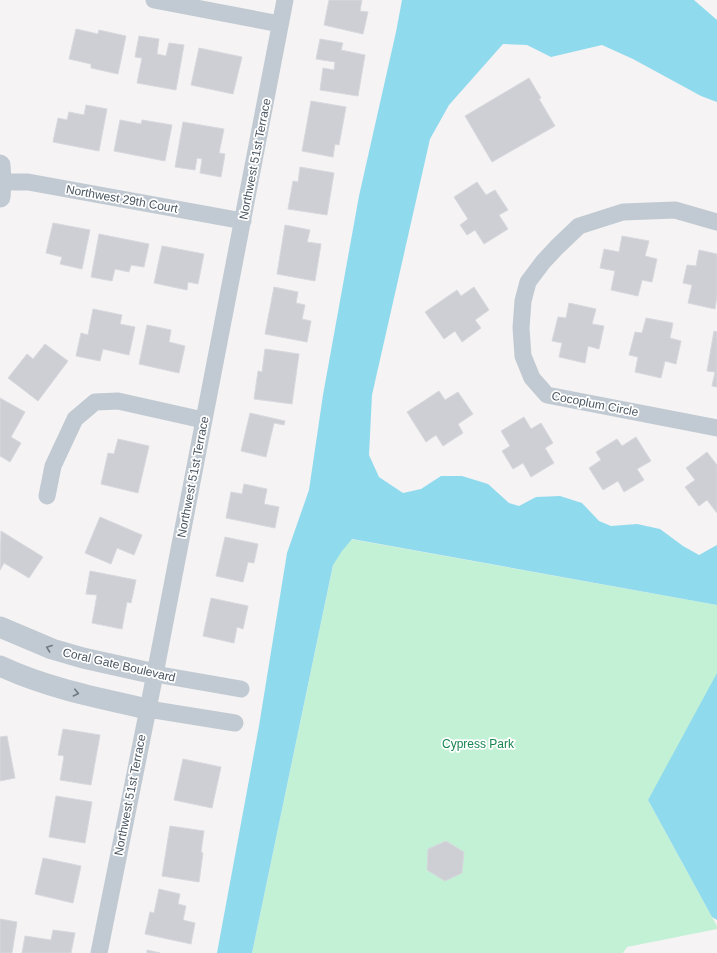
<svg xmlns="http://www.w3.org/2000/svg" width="717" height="953" font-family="Arial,sans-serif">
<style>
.green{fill:#c3f1d5}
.water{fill:#90daee}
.building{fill:#cdcfd5;stroke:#d7d9de}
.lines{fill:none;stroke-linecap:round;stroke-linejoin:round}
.minor{stroke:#c1cad2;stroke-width:17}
.tertiary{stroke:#c1cad2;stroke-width:21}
.oneway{stroke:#6e7983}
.labels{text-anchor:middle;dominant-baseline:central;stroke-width:3.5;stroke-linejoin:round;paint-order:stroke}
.street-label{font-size:12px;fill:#4a5661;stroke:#fff}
.park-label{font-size:12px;fill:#17864f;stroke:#fff}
</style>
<rect width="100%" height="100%" fill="#f5f3f3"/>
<!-- green -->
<path class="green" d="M 339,537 L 717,605 L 717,681 L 648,800 L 717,926 L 717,929 L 627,947 L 623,953 L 252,953 Z"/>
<!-- water -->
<path class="water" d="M 402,0 L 694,0 L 717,20 L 717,102 L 701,96 L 633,59 L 602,45 L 551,57 L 527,45 L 503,44 L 449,105 L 430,139 L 372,395 L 369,455 L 379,477 L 403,493 L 421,489 L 441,476 L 462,476 L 488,484 L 509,503 L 519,506 L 536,497 L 560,496 L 582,503 L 599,521 L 611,526 L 637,524 L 660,529 L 683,546 L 699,555 L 717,545 L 717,605 L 352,539 L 342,551 L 333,565 L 252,953 L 217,953 L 259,726 L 287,553 L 309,490 L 323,395 L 359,196 L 396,32 Z
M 717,673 L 717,920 L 712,917 L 648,800 Z"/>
<!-- building -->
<path class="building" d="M 329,0 L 362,0 L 360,11 L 368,12 L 363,34 L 324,25 Z
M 76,29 L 98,34 L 99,30 L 126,36 L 118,74 L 91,68 L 91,64 L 69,59 Z
M 139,36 L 159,39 L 157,54 L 166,56 L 169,43 L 184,45 L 176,90 L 137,83 L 142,58 L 135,57 Z
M 320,39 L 343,43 L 341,50 L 365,55 L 358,96 L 320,90 L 323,68 L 334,70 L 335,62 L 316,59 Z
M 199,48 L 242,57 L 233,94 L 191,85 Z
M 529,78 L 541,98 L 539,99 L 555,126 L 492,162 L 465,116 Z
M 311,101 L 346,107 L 339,145 L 335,144 L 333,157 L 302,151 Z
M 86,105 L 107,109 L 99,151 L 53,142 L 58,118 L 67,120 L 69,112 L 84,115 Z
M 120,120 L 141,124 L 142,120 L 172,125 L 165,161 L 114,151 Z
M 183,122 L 224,129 L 219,153 L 225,154 L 221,177 L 200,173 L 202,159 L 197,158 L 195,170 L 175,167 Z
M 300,167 L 334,173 L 327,215 L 288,209 L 293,181 L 298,182 Z
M 477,182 L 486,195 L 495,190 L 508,210 L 499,215 L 508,229 L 484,244 L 475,230 L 467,235 L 460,225 L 468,219 L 454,197 Z
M 53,223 L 90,230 L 82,269 L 60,264 L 62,257 L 46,253 Z
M 285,225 L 310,230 L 307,242 L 321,244 L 315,281 L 277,274 Z
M 99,234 L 149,244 L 144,267 L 131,265 L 129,272 L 115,269 L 112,281 L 91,277 Z
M 622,236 L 649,241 L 645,256 L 657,259 L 652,282 L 642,280 L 638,296 L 611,290 L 615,271 L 600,268 L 604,249 L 619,252 Z
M 162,246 L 204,254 L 198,284 L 188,282 L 187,290 L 154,283 Z
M 699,250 L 717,254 L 717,296 L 715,309 L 688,303 L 692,285 L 683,283 L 687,265 L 696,266 Z
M 274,287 L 298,292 L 296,303 L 305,305 L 302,319 L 311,321 L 307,342 L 265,334 Z
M 474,287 L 489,310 L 475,320 L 481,328 L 462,342 L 455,331 L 444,339 L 425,312 L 457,290 L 461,296 Z
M 569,303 L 596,309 L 592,324 L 604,326 L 599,349 L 588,346 L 585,363 L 559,357 L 562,343 L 552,341 L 558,317 L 566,318 Z
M 93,309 L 122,315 L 120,324 L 135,327 L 129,355 L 103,349 L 100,361 L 76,356 L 81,333 L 88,335 Z
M 646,318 L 673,323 L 670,338 L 681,341 L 676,364 L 665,361 L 661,378 L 635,372 L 638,357 L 629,355 L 635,332 L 642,333 Z
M 147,325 L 171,330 L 169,342 L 185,346 L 179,373 L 139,364 Z
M 714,331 L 717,332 L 717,387 L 712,386 L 715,372 L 707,371 Z
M 45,344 L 68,361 L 38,401 L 8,378 L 27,354 L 33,359 Z
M 265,349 L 299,354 L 292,404 L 254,399 L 258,371 L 262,372 Z
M 439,391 L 445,400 L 458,392 L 473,414 L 458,424 L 463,433 L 443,446 L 436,435 L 426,442 L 407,412 Z
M 0,398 L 25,412 L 11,437 L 21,443 L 10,462 L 0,456 Z
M 250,413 L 285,421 L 284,425 L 274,423 L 266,457 L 241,451 Z
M 524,417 L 531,429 L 541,423 L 553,443 L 545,448 L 554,463 L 531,477 L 523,463 L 513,469 L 502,451 L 510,446 L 501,431 Z
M 636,437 L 651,461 L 637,469 L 644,480 L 624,492 L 618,481 L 603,490 L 589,468 L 601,460 L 596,452 L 617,439 L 622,446 Z
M 118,439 L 149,446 L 138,493 L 101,484 L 108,453 L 114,454 Z
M 707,452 L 717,465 L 717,513 L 707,500 L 699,506 L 685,487 L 695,480 L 686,468 Z
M 244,484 L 267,489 L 264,504 L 279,507 L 275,528 L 226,518 L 231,492 L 242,494 Z
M 100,517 L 142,535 L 134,555 L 117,548 L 111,564 L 85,553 Z
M 1,531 L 43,557 L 29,578 L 4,563 L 0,570 Z
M 225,537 L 258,544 L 254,563 L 248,562 L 243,582 L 216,576 Z
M 90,571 L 136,580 L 131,603 L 127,602 L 122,629 L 92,623 L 97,595 L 86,594 Z
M 211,598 L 248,606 L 243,629 L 237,627 L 234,643 L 203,636 Z
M 63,729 L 100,735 L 91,785 L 60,780 L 64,756 L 58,755 Z
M 7,736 L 15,778 L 0,781 L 0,737 Z
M 183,759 L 221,767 L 212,808 L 174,800 Z
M 56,796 L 92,802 L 85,843 L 49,837 Z
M 170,826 L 204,831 L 201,852 L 203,853 L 199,882 L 162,876 Z
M 446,841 L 464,852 L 462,873 L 445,881 L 427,870 L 428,849 Z
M 43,858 L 81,866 L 73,903 L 35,894 Z
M 159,889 L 180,894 L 178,904 L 186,906 L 183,920 L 195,923 L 191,944 L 145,934 L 150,912 L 154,913 Z
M 0,919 L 17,922 L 12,953 L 0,953 Z
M 53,930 L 75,933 L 71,953 L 22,953 L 25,936 L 51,940 Z
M 147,950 L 160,953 L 147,953 Z"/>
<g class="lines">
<!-- minor -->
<path class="minor" d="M 154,0 L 280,24
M 0,182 L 28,182 L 243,221
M 717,222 L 675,210 L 623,212 L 579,226 L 557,247 L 543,262 L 528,282 L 523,301 L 521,328 L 523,356 L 532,378 L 547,395 L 717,428
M 47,496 L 53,466 L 75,419 L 95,402 L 118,401 L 203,420
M 155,674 L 241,689
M 148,709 L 235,723
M 99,953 L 155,674 L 285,0"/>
<!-- tertiary -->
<path class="tertiary" d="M 0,165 L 1,182 L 0,197
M 0,627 L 52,649 L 83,658 L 155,674
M 0,666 C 47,688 98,698 148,709"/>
</g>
<!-- one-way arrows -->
<defs><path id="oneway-chevron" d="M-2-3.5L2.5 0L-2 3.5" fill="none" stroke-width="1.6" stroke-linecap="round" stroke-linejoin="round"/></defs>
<g class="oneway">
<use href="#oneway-chevron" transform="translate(49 648) rotate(-160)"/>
<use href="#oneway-chevron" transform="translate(76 693) rotate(13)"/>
</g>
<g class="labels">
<!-- street labels -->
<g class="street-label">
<text transform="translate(255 159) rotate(-79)">Northwest 51st Terrace</text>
<text transform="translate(122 199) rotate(10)">Northwest 29th Court</text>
<text transform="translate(595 404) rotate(11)">Cocoplum Circle</text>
<text transform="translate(193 477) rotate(-79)">Northwest 51st Terrace</text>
<text transform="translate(119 665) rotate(13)">Coral Gate Boulevard</text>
<text transform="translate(130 795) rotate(-79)">Northwest 51st Terrace</text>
</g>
<!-- park labels -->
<g class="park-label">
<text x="478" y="744">Cypress Park</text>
</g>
</g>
</svg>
